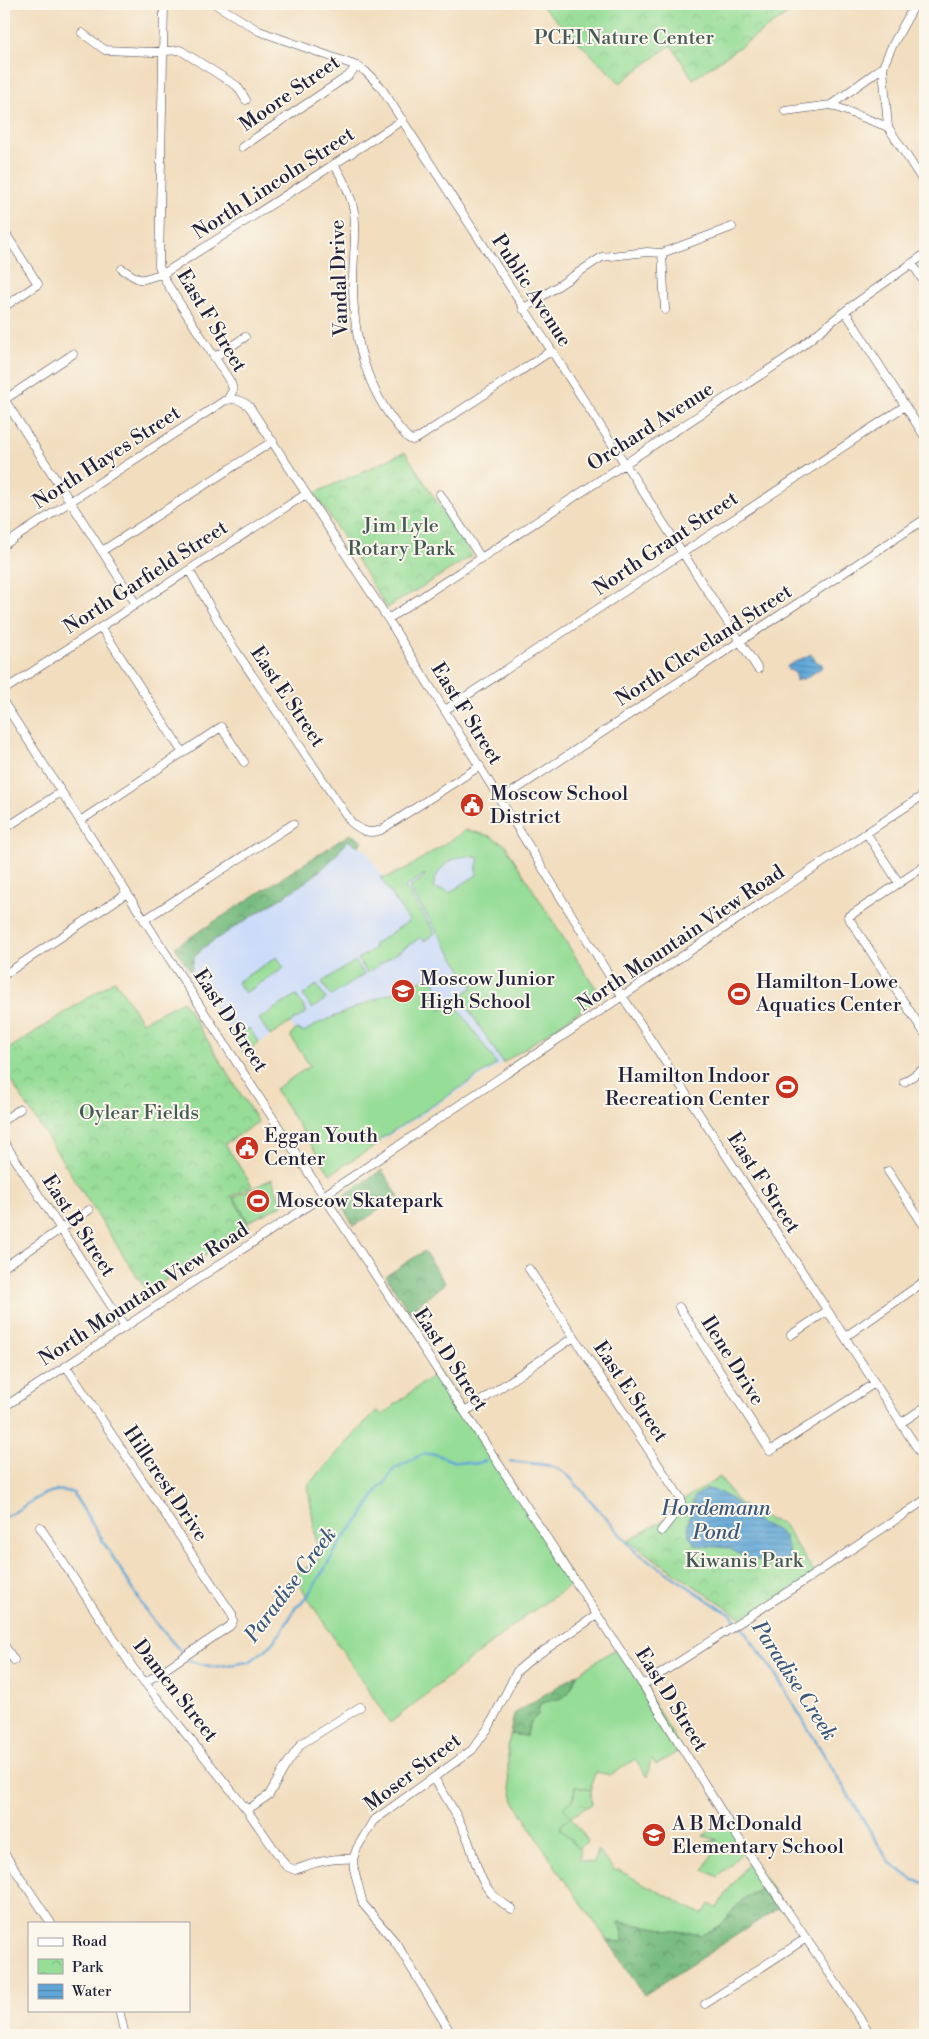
<svg xmlns="http://www.w3.org/2000/svg" width="929" height="2039" font-family="'Libre Bodoni',serif">
<style>
.built{fill:#ccdbf9}
.green{fill:#96dd97;stroke:#5c8069;fill-rule:evenodd}
.forest{fill:url(#forest-crowns);stroke:#4d6f5e}
.park{fill:url(#park-crowns);stroke:#5c8069}
.water{fill:url(#water-rules);stroke:#416489}
.lines{fill:none;stroke-linecap:round;stroke-linejoin:round}
.stream{stroke:#60a7d7;stroke-width:2.5}
.minor-casing{stroke:#413e4f;stroke-width:9}
.minor{stroke:#fff;stroke-width:8}
.labels{text-anchor:middle;dominant-baseline:central;stroke-width:4;stroke-linejoin:round;paint-order:stroke}
.park-label{font-size:20px;fill:#455a57;stroke:#fbf7ec}
.street-label{font-size:20px;fill:#22223b;stroke:#fbf7ec}
.poi-label{font-size:20px;fill:#22223b;stroke:#fbf7ec;text-anchor:start}
.water-label{font-size:21px;font-style:italic;fill:#3b5779;stroke:#fbf7ec}
</style>
<defs>
<pattern id="forest-crowns" width="20" height="18" patternUnits="userSpaceOnUse" patternTransform="scale(1.25)"><rect width="20" height="18" fill="#78bc80"/><path d="M2 6a3 3 0 1 1 6 0M12 15a3 3 0 1 1 6 0" fill="none" stroke="#62986a"/></pattern>
<pattern id="park-crowns" width="20" height="18" patternUnits="userSpaceOnUse" patternTransform="scale(1.25)"><rect width="20" height="18" fill="#96dd97"/><path d="M2 6a3 3 0 1 1 6 0M12 15a3 3 0 1 1 6 0" fill="none" stroke="#81bd83"/></pattern>
<pattern id="water-rules" width="6" height="5" patternUnits="userSpaceOnUse" patternTransform="scale(1.25)"><rect width="6" height="5" fill="#60a7d7"/><path d="M0 2.5h6" fill="none" stroke="#4f88b0"/></pattern>
</defs>
<rect width="100%" height="100%" fill="#fbf7ec"/>
<filter id="ink" filterUnits="userSpaceOnUse"><feTurbulence type="fractalNoise" baseFrequency=".02" numOctaves="2"/><feDisplacementMap in="SourceGraphic" scale="10" xChannelSelector="R" yChannelSelector="G"/><feConvolveMatrix kernelMatrix="1 2 1 2 8 2 1 2 1" color-interpolation-filters="sRGB"/></filter>
<filter id="wash" filterUnits="userSpaceOnUse"><feTurbulence type="fractalNoise" baseFrequency=".0096" numOctaves="4" result="noise"/><feDisplacementMap in="SourceGraphic" scale="20" xChannelSelector="R" yChannelSelector="G"/><feGaussianBlur stdDeviation="1.12" result="paint"/><feColorMatrix in="noise" values="0 0 0 0 0 0 0 0 0 0 0 0 0 0 0 0 0 1.4 0 .05"/><feComposite in="paint" operator="in"/></filter>
<g filter="url(#wash)">
<rect width="100%" height="100%" fill="#f2ddbe"/>
<!-- built -->
<path class="built" d="M 466,830 L 490,836 L 507,846 L 508,850 L 583,969 L 596,988 L 605,994 L 503,1063 L 365,1151 L 291,1037 L 295,1030 L 290,1023 L 244,1053 L 202,987 L 195,981 L 175,947 L 350,834 L 362,840 L 359,846 L 365,849 L 383,876 L 388,877 L 409,867 Z"/>
<!-- green -->
<path class="green" d="M 466,830 L 490,836 L 507,846 L 508,850 L 583,969 L 596,988 L 605,994 L 503,1063 L 460,996 L 473,987 L 409,888 L 423,878 L 425,874 L 405,887 L 435,933 L 424,941 L 421,937 L 367,973 L 358,959 L 375,948 L 373,945 L 409,921 L 380,877 L 388,877 L 409,867 ZM 469,856 L 479,858 L 476,871 L 478,874 L 449,893 L 446,890 L 433,888 C 436,868 450,857 469,856 Z
M 277,957 L 284,968 L 245,993 L 237,982 Z
M 355,961 L 364,974 L 331,996 L 322,982 Z
M 424,979 L 430,979 L 436,984 L 441,1009 L 453,1001 L 497,1064 L 379,1140 L 380,1143 L 330,1174 L 275,1089 L 310,1066 L 291,1037 L 292,1033 L 298,1029 L 304,1032 L 319,1023 Z
M 317,985 L 326,999 L 312,1009 L 303,995 Z
M 296,995 L 307,1012 L 270,1036 L 259,1019 Z
M 235,1024 L 242,1033 L 249,1028 L 259,1043 L 244,1053 L 228,1028 Z
M 272,1179 L 282,1205 L 248,1222 L 234,1197 Z
M 438,1371 L 575,1582 L 524,1617 L 390,1723 L 307,1597 L 295,1574 L 319,1561 L 308,1485 L 377,1410 L 382,1415 Z
M 618,1647 L 682,1749 L 656,1765 L 651,1758 L 647,1777 L 635,1759 L 611,1775 L 596,1772 L 591,1783 L 591,1790 L 575,1787 L 571,1817 L 561,1826 L 561,1829 L 581,1851 L 579,1860 L 594,1863 L 597,1850 L 615,1871 L 618,1870 L 701,1914 L 703,1913 L 709,1904 L 717,1908 L 725,1894 L 752,1859 L 769,1884 L 742,1900 L 721,1925 L 702,1935 L 620,1922 L 624,1942 L 608,1941 L 558,1871 L 514,1801 L 508,1774 L 508,1747 L 510,1734 L 526,1736 L 531,1722 L 538,1715 L 539,1706 L 547,1700 L 570,1691 L 577,1674 Z
M 727,1819 L 746,1849 L 718,1877 L 704,1870 L 715,1849 L 704,1843 L 718,1840 L 703,1836 Z"/>
<!-- forest -->
<path class="forest" d="M 350,834 L 362,840 L 359,846 L 347,840 C 329,870 296,888 267,907 C 246,920 225,933 204,947 L 194,958 L 191,972 L 175,947 Z
M 382,1170 L 399,1197 L 354,1226 L 341,1205 L 341,1197 Z
M 424,1251 L 445,1283 L 409,1312 L 386,1276 Z
M 577,1674 C 573,1684 570,1697 558,1699 C 549,1701 546,1701 539,1706 L 538,1715 L 531,1722 L 526,1736 L 510,1734 L 514,1714 Z
M 769,1884 L 783,1905 L 644,1995 L 608,1941 L 624,1942 L 619,1922 L 702,1935 L 721,1925 L 742,1900 Z"/>
<!-- park -->
<path class="park" d="M 540,4 L 802,4 L 693,79 L 671,45 L 620,83 Z
M 405,452 L 472,556 L 387,608 L 315,493 Z
M 115,980 L 142,1022 L 183,1001 L 258,1122 L 225,1144 L 252,1186 L 232,1196 L 250,1227 L 147,1292 L 4,1070 L 4,1052 Z
M 720,1477 L 735,1499 L 742,1505 L 764,1518 L 782,1523 L 815,1574 L 743,1619 L 628,1541 L 677,1512 L 682,1501 Z
M 575,1787 L 591,1790 L 592,1804 L 571,1817 L 588,1841 L 578,1848 L 561,1829 L 562,1824 L 571,1817 L 563,1807 L 574,1799 Z"/>
<!-- water -->
<path class="water" d="M 811,654 L 817,662 L 822,664 L 823,667 L 806,678 L 796,681 L 796,674 L 792,671 L 788,670 L 787,666 Z
M 707,1489 C 729,1491 745,1513 762,1525 C 767,1527 773,1528 777,1530 C 784,1535 791,1551 788,1559 L 776,1564 L 769,1564 L 741,1555 L 728,1548 L 696,1545 L 689,1537 L 688,1524 L 694,1497 Z"/>
<g class="lines">
<!-- stream -->
<path class="stream" d="M 510,1461 C 531,1464 550,1462 567,1474 L 635,1551 L 721,1609 L 731,1614 L 769,1664 L 889,1862 L 913,1880 L 925,1883
M 4,1517 C 27,1509 47,1482 73,1493 L 149,1615 L 189,1661 L 214,1667 L 249,1662 L 268,1648 L 282,1631 L 296,1607 L 307,1597 L 346,1534 L 361,1518 L 380,1486 L 384,1484 L 394,1469 L 423,1454 L 435,1454 L 453,1461 L 475,1464 L 485,1461"/>
</g>
</g>
<g filter="url(#ink)">
<g class="lines">
<!-- minor casing -->
<g class="minor-casing">
<path id="minor" d="M 164,4 L 159,266 L 166,282 L 231,383 L 233,390 L 228,399
M 215,4 L 259,31 L 357,66 L 365,71 L 380,86 L 758,669
M 914,6 L 891,48 L 883,67 L 884,80 L 888,127 L 925,184
M 82,33 L 105,50 L 152,52 L 180,50 L 237,86 L 246,100
M 831,105 L 883,67
M 785,111 L 831,105 L 888,127
M 242,147 L 348,76 L 357,66
M 334,164 C 365,214 353,231 353,284 C 353,341 368,396 408,438 L 412,440 L 418,438 L 551,351
M 4,231 L 38,284 L 4,307
M 662,253 L 665,310
M 912,263 L 925,284
M 122,269 C 147,286 138,278 163,274 L 403,120
M 523,309 L 602,257 L 647,252 L 662,253 L 732,227
M 845,311 L 925,437
M 215,357 L 245,337
M 4,399 L 136,604
M 4,400 L 73,354
M 440,494 L 481,558
M 4,545 L 224,401 C 234,397 241,400 249,406 L 388,619 L 617,988 L 925,1460
M 102,551 L 273,441
M 189,570 L 230,642 L 351,822 C 360,830 369,835 381,830 L 480,766
M 388,619 L 788,357 L 845,311 L 925,254
M 101,627 L 183,753
M 4,690 L 306,494
M 4,703 L 259,1097 L 643,1685 L 735,1833 L 871,2035
M 445,710 L 905,406
M 500,800 L 925,519
M 80,821 L 221,727 L 244,762
M 4,829 L 61,792
M 867,834 L 899,883
M 925,866 L 848,917 L 925,1034
M 144,920 L 293,824
M 4,975 L 127,893
M 904,1082 L 925,1068
M 4,1120 L 20,1109
M 4,1142 L 125,1327
M 888,1171 L 925,1227
M 4,1267 L 89,1210
M 529,1269 L 681,1499 L 681,1506 L 661,1531
M 679,1307 L 770,1451 L 875,1383
M 791,1335 L 827,1311
M 845,1337 L 925,1281
M 66,1366 L 232,1614 L 233,1621 L 230,1626 L 146,1682
M 4,1407 L 332,1190 L 925,794
M 465,1412 L 574,1337
M 901,1423 L 925,1407
M 40,1527 L 133,1668 L 247,1810 L 286,1866 L 295,1870 C 315,1862 331,1858 353,1859
M 4,1645 L 14,1660
M 643,1685 L 815,1574 L 925,1500
M 434,1778 C 447,1798 459,1818 468,1840 C 480,1873 479,1890 512,1909
M 247,1810 L 269,1795 L 285,1767 L 301,1744 L 360,1707
M 4,1853 L 51,1923
M 705,2004 L 805,1939
M 119,2010 L 125,2035
M 452,2035 L 396,1943 L 363,1904 L 354,1869 L 353,1859 L 357,1848 L 373,1821 L 472,1750 L 489,1727 L 517,1671 L 530,1660 L 597,1615"/>
</g>
<!-- minor -->
<use href="#minor" class="minor"/>
</g>
</g>
<!-- icons -->
<defs>
<g id="civic-disc" transform="scale(1.25)"><circle r="9.5" fill="#c8321e" stroke="#fbf7ec"/><path d="M-.6-6.5H3V-4.5H.6V-3L4-1V1h2V6H-6V1h2V-1L-.6-3ZM-1.2 2.5V6h2.4V2.5Z" fill="#fff"/></g>
<g id="school-disc" transform="scale(1.25)"><circle r="9.5" fill="#c8321e" stroke="#fbf7ec"/><path d="M0-5L7-2L0 1L-7-2ZM-4 1L0 2.5L4 1V4Q0 6-4 4Z" fill="#fff"/></g>
<g id="stadium-disc" transform="scale(1.25)"><circle r="9.5" fill="#c8321e" stroke="#fbf7ec"/><path d="M0-5a6.5 5 0 1 0 0 10a6.5 5 0 1 0 0-10ZM-3.5-1.8h7v3.6h-7Z" fill="#fff"/></g>
</defs>
<g fill-rule="evenodd">
<use href="#civic-disc" x="472" y="805"/>
<use href="#school-disc" x="403" y="991"/>
<use href="#stadium-disc" x="739" y="994"/>
<use href="#stadium-disc" x="787" y="1087"/>
<use href="#civic-disc" x="247" y="1148"/>
<use href="#stadium-disc" x="258" y="1201"/>
<use href="#school-disc" x="654" y="1835"/>
</g>
<g class="labels">
<!-- park labels -->
<g class="park-label">
<text x="624" y="38">PCEI Nature Center</text>
<text x="401" y="526">Jim Lyle<tspan x="401" dy="23">Rotary Park</tspan></text>
<text x="139" y="1113">Oylear Fields</text>
<text x="744" y="1561">Kiwanis Park</text>
</g>
<!-- street labels -->
<g class="street-label">
<text transform="translate(290 94) rotate(-35)">Moore Street</text>
<text transform="translate(274 184) rotate(-33)">North Lincoln Street</text>
<text transform="translate(340 278) rotate(-92)">Vandal Drive</text>
<text transform="translate(531 291) rotate(57)">Public Avenue</text>
<text transform="translate(211 321) rotate(59)">East F Street</text>
<text transform="translate(651 427) rotate(-33)">Orchard Avenue</text>
<text transform="translate(107 458) rotate(-33)">North Hayes Street</text>
<text transform="translate(666 544) rotate(-34)">North Grant Street</text>
<text transform="translate(146 578) rotate(-33)">North Garfield Street</text>
<text transform="translate(704 646) rotate(-33)">North Cleveland Street</text>
<text transform="translate(287 697) rotate(56)">East E Street</text>
<text transform="translate(466 714) rotate(58)">East F Street</text>
<text transform="translate(681 939) rotate(-34)">North Mountain View Road</text>
<text transform="translate(230 1021) rotate(57)">East D Street</text>
<text transform="translate(763 1183) rotate(57)">East F Street</text>
<text transform="translate(78 1226) rotate(57)">East B Street</text>
<text transform="translate(144 1295) rotate(-33)">North Mountain View Road</text>
<text transform="translate(450 1360) rotate(57)">East D Street</text>
<text transform="translate(732 1361) rotate(58)">Ilene Drive</text>
<text transform="translate(630 1392) rotate(56)">East E Street</text>
<text transform="translate(165 1484) rotate(56)">Hillcrest Drive</text>
<text transform="translate(175 1691) rotate(52)">Damen Street</text>
<text transform="translate(671 1700) rotate(58)">East D Street</text>
<text transform="translate(413 1773) rotate(-37)">Moser Street</text>
</g>
<!-- poi labels -->
<g class="poi-label">
<text x="490" y="794">Moscow School<tspan x="490" dy="23">District</tspan></text>
<text x="420" y="979">Moscow Junior<tspan x="420" dy="23">High School</tspan></text>
<text x="756" y="982">Hamilton-Lowe<tspan x="756" dy="23">Aquatics Center</tspan></text>
<text x="770" y="1076" text-anchor="end">Hamilton Indoor<tspan x="770" dy="23">Recreation Center</tspan></text>
<text x="264" y="1136">Eggan Youth<tspan x="264" dy="23">Center</tspan></text>
<text x="276" y="1201">Moscow Skatepark</text>
<text x="672" y="1824">A B McDonald<tspan x="672" dy="23">Elementary School</tspan></text>
</g>
<!-- water labels -->
<g class="water-label">
<text x="716" y="1509">Hordemann<tspan x="716" dy="24">Pond</tspan></text>
<text transform="translate(291 1585) rotate(-53)">Paradise Creek</text>
<text transform="translate(794 1681) rotate(57)">Paradise Creek</text>
</g>
</g>
<!-- margin -->
<rect width="929" height="2039" fill="none" stroke="#fbf7ec" stroke-width="20"/>
<!-- legend -->
<rect x="28" y="1922" width="162" height="90" fill="#fbf7ec" stroke="#a4a2a5"/>
<rect x="38" y="1938" width="25" height="8" fill="#ffffff" stroke="#a4a2a5"/>
<text x="72" y="1946" font-size="15" fill="#22223b">Road</text>
<rect x="38" y="1959" width="25" height="15" fill="url(#park-crowns)" stroke="#a4a2a5"/>
<text x="72" y="1972" font-size="15" fill="#22223b">Park</text>
<rect x="38" y="1984" width="25" height="15" fill="url(#water-rules)" stroke="#a4a2a5"/>
<text x="72" y="1996" font-size="15" fill="#22223b">Water</text>
</svg>
